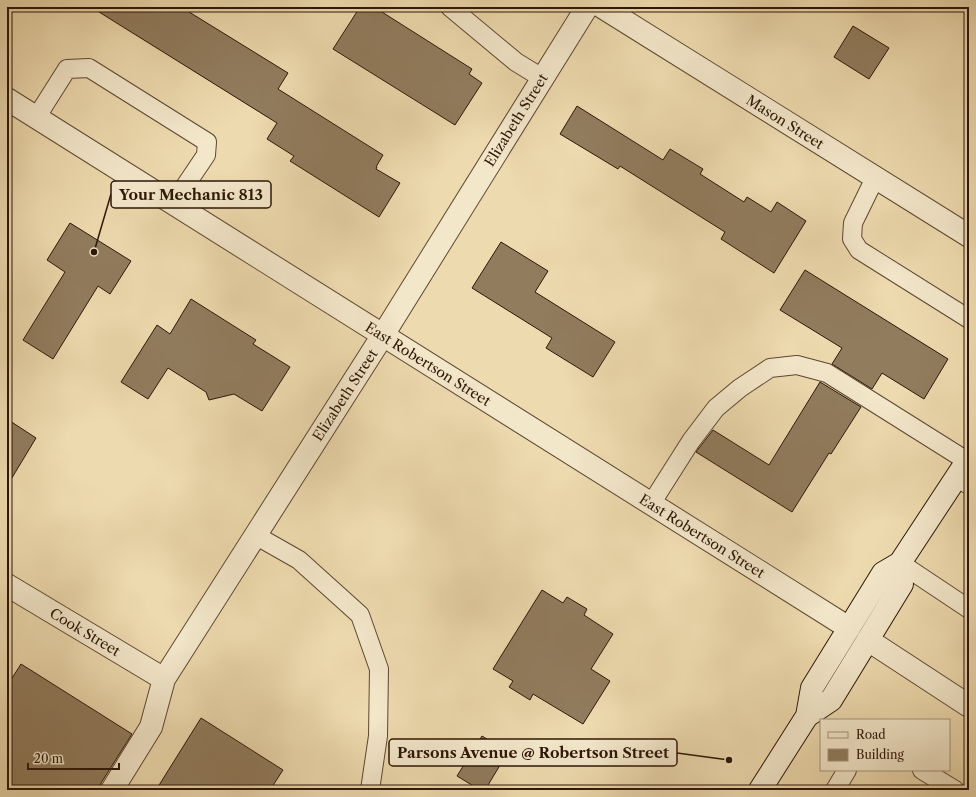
<svg xmlns="http://www.w3.org/2000/svg" width="976" height="797" font-family="'Libre Caslon Text',serif">
<style>
.building{fill:#917c5e;stroke:#2d1607}
.lines{fill:none;stroke-linecap:round;stroke-linejoin:round}
.lane-casing{stroke:#5d4731;stroke-width:20}
.street-casing{stroke:#5d4731;stroke-width:24}
.secondary-casing{stroke:#2d1607;stroke-width:24}
.lane{stroke:#f3e7ca;stroke-width:18}
.street{stroke:#f3e7ca;stroke-width:22}
.secondary{stroke:#f3e7ca;stroke-width:22}
.labels{text-anchor:middle;dominant-baseline:central;stroke-width:4;stroke-linejoin:round;paint-order:stroke}
.street-label{font-size:14px;fill:#2d1607;stroke:#f3e7ca}
.leader{fill:none;stroke:#2d1607;stroke-width:1.5}
.callout-dot{fill:#2d1607;stroke:#f3e7ca;stroke-width:1.5}
.callout{fill:#f3e7ca;stroke:#2d1607;stroke-width:1.5}
.callout-label{font-size:15px;text-anchor:middle;font-weight:bold;fill:#2d1607}
</style>
<rect width="100%" height="100%" fill="#eddaae"/>
<filter id="stains"><feTurbulence type="fractalNoise" baseFrequency=".005" numOctaves="4"/><feColorMatrix values="0 0 0 0 .2 0 0 0 0 .09 0 0 0 0 .02 0 0 0 .5 -.17"/></filter>
<radialGradient id="worn" r=".72"><stop offset=".6" stop-color="#630" stop-opacity="0"/><stop offset="1" stop-color="#630" stop-opacity=".3"/></radialGradient>
<!-- building -->
<path class="building" d="M 91,7 L 181,7 L 288,73 L 278,89 L 383,155 L 376,167 L 377,167 L 376,169 L 400,183 L 379,217 L 290,161 L 294,156 L 267,139 L 277,123 Z
M 360,7 L 374,7 L 472,69 L 469,74 L 482,83 L 455,125 L 333,49 Z
M 853,26 L 889,48 L 869,79 L 834,57 Z
M 577,106 L 663,160 L 670,149 L 703,169 L 700,174 L 744,202 L 747,197 L 771,212 L 777,202 L 806,221 L 774,273 L 721,239 L 725,232 L 620,166 L 618,169 L 560,134 Z
M 70,223 L 131,261 L 110,294 L 98,286 L 53,359 L 23,340 L 65,272 L 47,260 Z
M 501,242 L 548,271 L 535,292 L 615,342 L 593,377 L 546,348 L 552,338 L 472,288 Z
M 805,270 L 948,359 L 924,399 L 882,373 L 872,389 L 832,364 L 842,348 L 780,310 Z
M 191,299 L 256,340 L 253,344 L 290,367 L 262,411 L 234,394 L 209,400 L 206,392 L 168,368 L 148,399 L 121,382 L 157,325 L 170,334 Z
M 820,382 L 861,407 L 831,454 L 829,453 L 792,512 L 696,452 L 713,430 L 769,465 Z
M 7,419 L 36,438 L 7,486 Z
M 542,590 L 563,603 L 567,597 L 587,609 L 584,615 L 613,634 L 591,669 L 610,681 L 583,724 L 533,694 L 530,700 L 509,687 L 513,681 L 493,669 Z
M 21,664 L 132,734 L 101,783 L 100,790 L 7,790 L 7,686 Z
M 201,718 L 283,770 L 270,790 L 156,790 Z
M 482,736 L 508,752 L 485,790 L 480,790 L 457,776 Z"/>
<g class="lines">
<!-- lane casing -->
<g class="lane-casing">
<path id="lane" d="M 450,7 L 516,62 L 542,78
M 36,118 L 67,69 L 89,68 L 207,142 L 206,155 L 173,204
M 875,178 L 853,223 L 852,239 L 859,250 L 969,319
M 956,477 L 969,485
M 651,504 L 691,441 L 716,408 L 740,388 L 770,368 L 797,365 L 827,373 L 967,461
M 255,535 L 299,560 L 360,615 L 379,669 L 378,736 L 370,790
M 900,563 L 969,609
M 922,770 L 955,790
M 835,790 L 847,770"/>
</g>
<!-- street casing -->
<g class="street-casing">
<path id="street" d="M 602,7 L 969,236
M 7,99 L 849,628
M 7,585 L 164,679
M 868,640 L 969,706
M 112,790 L 151,727 L 164,679 L 383,335 L 587,7"/>
</g>
<!-- secondary casing -->
<g class="secondary-casing">
<path id="secondary" d="M 807,716 L 831,700 L 902,584 L 900,563
M 760,790 L 807,716 L 812,688 L 883,573 L 900,563 L 969,458"/>
</g>
<!-- lane -->
<use href="#lane" class="lane"/>
<!-- street -->
<use href="#street" class="street"/>
<!-- secondary -->
<use href="#secondary" class="secondary"/>
</g>
<g class="labels">
<!-- street labels -->
<g class="street-label">
<text transform="translate(516 120) rotate(-58)">Elizabeth Street</text>
<text transform="translate(785 122) rotate(32)">Mason Street</text>
<text transform="translate(428 364) rotate(32)">East Robertson Street</text>
<text transform="translate(345 395) rotate(-57)">Elizabeth Street</text>
<text transform="translate(702 536) rotate(32)">East Robertson Street</text>
<text transform="translate(85 632) rotate(31)">Cook Street</text>
</g>
</g>
<!-- callouts -->
<path class="leader" d="M94 252L111 194M729 760L677 753"/>
<g class="callout-dot">
<circle cx="94" cy="252" r="4"/>
<circle cx="729" cy="760" r="4"/>
</g>
<g class="callout">
<rect x="111" y="181" width="160" height="27" rx="4"/>
<rect x="389" y="739" width="288" height="27" rx="4"/>
</g>
<g class="callout-label">
<text x="191" y="200">Your Mechanic 813</text>
<text x="533" y="758">Parsons Avenue @ Robertson Street</text>
</g>
<!-- margin -->
<rect width="976" height="797" fill="none" stroke="#eddaae" stroke-width="24"/>
<rect x="8" y="8" width="960" height="781" fill="none" stroke="#2d1607" stroke-width="2"/>
<rect x="12" y="12" width="952" height="773" fill="none" stroke="#2d1607"/>
<!-- legend -->
<rect x="820" y="719" width="130" height="52" fill="#f3e7ca" stroke="#a4937c"/>
<rect x="828" y="732" width="20" height="6" fill="#f3e7ca" stroke="#a4937c"/>
<text x="856" y="739" font-size="12" fill="#2d1607">Road</text>
<rect x="828" y="749" width="20" height="12" fill="#917c5e" stroke="#a4937c"/>
<text x="856" y="759" font-size="12" fill="#2d1607">Building</text>
<!-- scale -->
<path d="M28 763v6h91v-6" fill="none" stroke="#2d1607" stroke-width="2"/>
<text x="34" y="763" font-size="12" fill="#2d1607" stroke="#f3e7ca" stroke-width="3" paint-order="stroke">20 m</text>
<rect width="100%" height="100%" filter="url(#stains)"/>
<rect width="100%" height="100%" fill="url(#worn)"/>
</svg>
